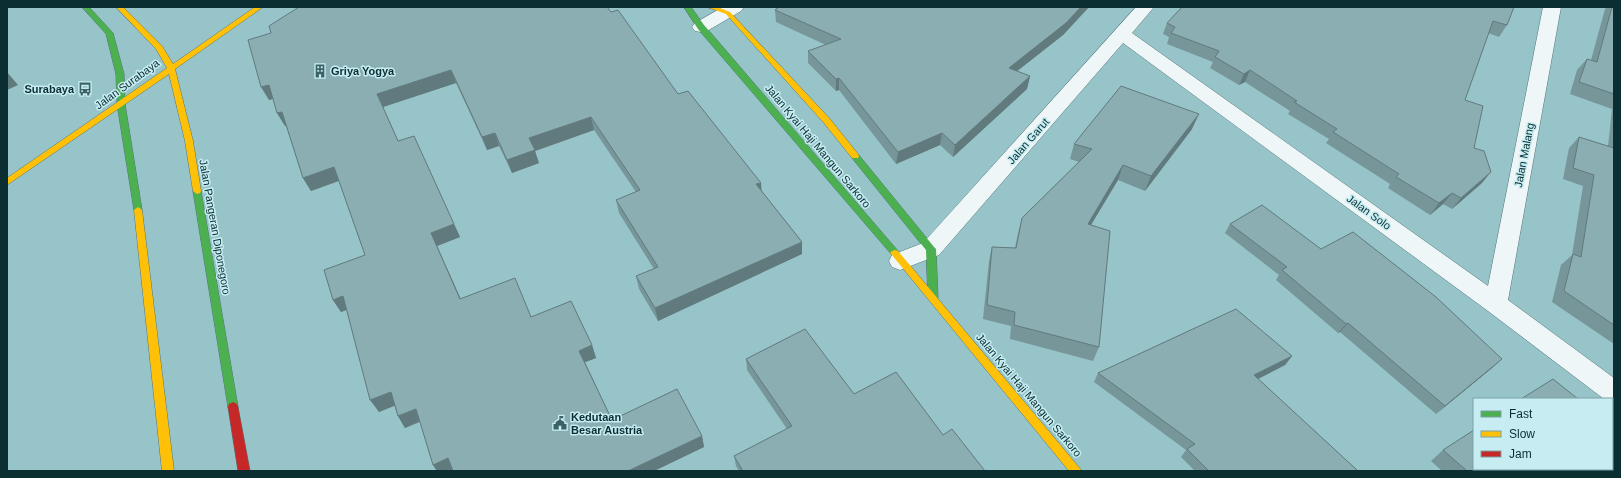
<svg xmlns="http://www.w3.org/2000/svg" width="1621" height="478" font-family="Helvetica,sans-serif">
<style>
.lines{fill:none;stroke-linecap:round;stroke-linejoin:round}
.street-casing{stroke:#537679;stroke-width:1}
.fast-casing{stroke:#537679;stroke-width:1}
.slow-casing{stroke:#537679;stroke-width:1}
.jam-casing{stroke:#537679;stroke-width:1}
.street{fill:#eff6f7;fill-rule:evenodd}
.fast{fill:#4caf50;fill-rule:evenodd}
.slow{fill:#ffc107;fill-rule:evenodd}
.jam{fill:#c62828;fill-rule:evenodd}
.wall{fill:#779699}
.shaded-wall{fill:#617a7d}
.building{fill:#8aaeb2;stroke:#617a7d}
.labels{text-anchor:middle;dominant-baseline:central;stroke-width:3;stroke-linejoin:round;paint-order:stroke}
.poi-label{font-size:11px;font-weight:bold;fill:#0a2e32;stroke:#c7edf2;text-anchor:start}
.street-label{font-size:11px;fill:#0a2e32;stroke:#c7edf2}
</style>
<rect width="100%" height="100%" fill="#97c4c9"/>
<g class="lines">
<!-- street casing -->
<g class="street-casing">
<path id="street" d="M 723,7 L 744,7 L 741,11 L 707,31 L 701,32 L 695,31 L 692,27 L 695,23 Z
M 1136,7 L 1154,7 L 1132,33 L 1488,286 L 1543,7 L 1561,7 L 1508,300 L 1614,378 L 1614,403 L 1612,402 L 1612,399 L 1604,399 L 1488,311 L 1123,43 L 939,255 L 900,270 L 892,267 L 889,261 L 892,255 L 923,243 Z"/>
</g>
<!-- fast casing -->
<g class="fast-casing">
<path id="fast" d="M 82,7 L 89,7 L 113,33 L 124,74 L 125,104 L 142,210 L 138,213 L 134,210 L 117,104 L 116,74 L 106,34 Z
M 684,7 L 691,7 L 704,25 L 898,251 L 900,253 L 898,255 L 892,255 L 698,29 Z
M 855,153 L 858,154 L 934,247 L 936,249 L 938,298 L 936,301 L 930,301 L 928,298 L 926,250 L 852,158 L 851,156 Z
M 197,188 L 201,191 L 238,407 L 237,410 L 233,412 L 229,410 L 228,407 L 193,191 Z"/>
</g>
<!-- slow casing -->
<g class="slow-casing">
<path id="slow" d="M 116,7 L 123,7 L 162,46 L 173,64 L 255,7 L 263,7 L 175,69 L 193,141 L 201,191 L 200,193 L 197,194 L 193,191 L 185,141 L 169,74 L 7,185 L 7,178 L 167,68 L 156,49 Z
M 707,7 L 717,7 L 730,12 L 830,119 L 858,154 L 859,156 L 858,158 L 852,158 L 824,123 L 726,14 Z
M 138,207 L 142,210 L 174,471 L 162,471 L 134,210 Z
M 895,250 L 898,251 L 1082,471 L 1069,471 L 892,255 L 890,253 L 892,251 Z"/>
</g>
<!-- jam casing -->
<g class="jam-casing">
<path id="jam" d="M 233,402 L 237,404 L 238,407 L 250,471 L 238,471 L 228,407 L 229,404 Z"/>
</g>
<!-- street -->
<use href="#street" class="street"/>
<!-- fast -->
<use href="#fast" class="fast"/>
<!-- slow -->
<use href="#slow" class="slow"/>
<!-- jam -->
<use href="#jam" class="jam"/>
</g>
<!-- wall -->
<path class="wall" d="M 776,7 L 1089,7 L 1063,35 L 1017,71 L 1030,76 L 1027,89 L 953,157 L 940,145 L 896,164 L 839,90 L 836,91 L 808,63 L 808,51 L 826,45 L 776,22 L 775,10 L 776,9 Z
M 1514,7 L 1507,25 L 1499,37 L 1488,33 L 1465,100 L 1474,148 L 1482,183 L 1452,209 L 1443,204 L 1430,215 L 1388,188 L 1390,184 L 1326,143 L 1329,139 L 1288,114 L 1290,111 L 1245,82 L 1239,85 L 1210,68 L 1213,62 L 1167,44 L 1169,37 L 1163,34 L 1167,23 Z
M 1607,7 L 1614,7 L 1614,344 L 1552,302 L 1561,265 L 1572,255 L 1583,186 L 1563,179 L 1569,148 L 1579,137 L 1608,146 L 1612,109 L 1570,94 L 1577,70 L 1587,59 L 1591,60 L 1605,9 Z
M 248,40 L 678,94 L 761,183 L 761,191 L 802,242 L 802,254 L 658,321 L 639,289 L 636,276 L 654,269 L 619,213 L 616,200 L 636,192 L 594,130 L 535,151 L 539,163 L 512,173 L 499,146 L 487,150 L 456,83 L 383,107 L 398,141 L 454,224 L 460,237 L 437,246 L 461,299 L 531,317 L 592,345 L 596,358 L 585,362 L 612,420 L 702,436 L 704,447 L 654,471 L 453,471 L 452,470 L 437,471 L 433,465 L 420,422 L 405,428 L 398,416 L 394,405 L 379,412 L 347,310 L 341,312 L 333,300 L 365,255 L 339,181 L 311,191 L 303,178 L 286,126 L 285,126 L 277,113 L 273,99 L 269,100 Z
M 1192,129 L 1145,191 L 1118,180 L 1091,225 L 1099,347 L 1093,361 L 1010,339 L 1011,326 L 983,319 L 989,261 L 992,247 L 1015,248 L 1018,233 L 1022,218 L 1079,162 L 1070,159 L 1074,144 Z
M 1230,224 L 1321,249 L 1492,368 L 1436,414 L 1340,332 L 1338,333 L 1276,280 L 1279,275 L 1225,233 Z
M 1292,356 L 1285,365 L 1258,379 L 1358,471 L 1195,471 L 1181,457 L 1186,450 L 1094,382 L 1098,373 Z
M 746,359 L 854,394 L 943,435 L 985,471 L 739,471 L 736,466 L 734,456 L 787,429 L 747,370 Z
M 1443,450 L 1614,471 L 1442,471 L 1431,461 Z"/>
<!-- shaded-wall -->
<path class="shaded-wall" d="M 1081,7 L 1089,7 L 1063,35 L 1006,80 L 1009,68 Z
M 451,70 L 456,83 L 383,107 L 404,154 L 377,94 Z
M 1250,70 L 1245,82 L 1239,85 L 1244,74 Z
M 7,72 L 18,85 L 7,90 Z
M 1030,76 L 1027,89 L 953,157 L 955,145 Z
M 839,78 L 839,90 L 836,91 L 836,79 Z
M 269,85 L 276,98 L 269,100 L 261,87 Z
M 282,112 L 290,125 L 285,126 L 277,113 Z
M 1199,114 L 1192,129 L 1145,191 L 1151,176 Z
M 591,117 L 594,130 L 535,151 L 539,163 L 512,173 L 507,160 L 529,138 Z
M 495,133 L 499,146 L 487,150 L 482,137 Z
M 942,133 L 940,145 L 896,164 L 898,152 Z
M 1123,165 L 1118,180 L 1083,238 L 1088,224 Z
M 334,167 L 341,180 L 311,191 L 303,178 Z
M 1491,172 L 1482,183 L 1452,209 L 1461,198 Z
M 761,183 L 762,196 L 756,184 Z
M 1452,193 L 1443,204 L 1430,215 L 1439,203 Z
M 454,224 L 460,237 L 437,246 L 466,312 L 460,299 L 431,233 Z
M 802,242 L 802,254 L 658,321 L 655,308 Z
M 343,296 L 351,308 L 341,312 L 333,300 Z
M 1348,323 L 1340,332 L 1338,333 L 1346,324 Z
M 592,345 L 596,358 L 583,363 L 579,351 Z
M 1292,356 L 1285,365 L 1248,384 L 1254,375 Z
M 1502,359 L 1492,368 L 1436,414 L 1445,406 Z
M 391,392 L 399,404 L 379,412 L 370,400 Z
M 416,409 L 423,420 L 405,428 L 398,416 Z
M 702,436 L 704,447 L 654,471 L 628,471 Z
M 448,458 L 456,469 L 451,471 L 437,471 L 433,465 Z"/>
<!-- building -->
<path class="building" d="M 299,7 L 607,7 L 611,12 L 618,10 L 678,94 L 688,91 L 761,183 L 756,184 L 802,242 L 655,308 L 636,276 L 658,267 L 616,200 L 640,190 L 591,117 L 529,138 L 535,150 L 507,160 L 495,133 L 482,137 L 451,70 L 377,94 L 398,141 L 414,136 L 454,224 L 431,233 L 460,299 L 515,278 L 531,317 L 571,301 L 592,345 L 579,351 L 612,420 L 677,389 L 702,436 L 628,471 L 453,471 L 448,458 L 433,465 L 416,409 L 398,416 L 391,392 L 370,400 L 343,296 L 333,300 L 324,270 L 365,255 L 334,167 L 303,178 L 282,112 L 277,113 L 269,85 L 261,87 L 248,40 L 271,33 L 269,26 Z
M 779,7 L 1081,7 L 1066,23 L 1009,68 L 1030,76 L 955,145 L 942,133 L 898,152 L 839,78 L 836,79 L 808,51 L 841,39 L 775,10 Z
M 1182,7 L 1514,7 L 1507,25 L 1493,21 L 1465,100 L 1483,106 L 1474,148 L 1484,151 L 1491,172 L 1461,198 L 1452,193 L 1439,203 L 1396,177 L 1399,174 L 1333,132 L 1337,129 L 1294,102 L 1297,101 L 1250,70 L 1244,74 L 1215,57 L 1219,51 L 1171,33 L 1175,27 L 1167,23 Z
M 1612,7 L 1614,7 L 1614,94 L 1579,82 L 1587,59 L 1597,62 Z
M 1121,86 L 1199,114 L 1151,176 L 1123,165 L 1088,224 L 1110,231 L 1099,347 L 1014,325 L 1015,312 L 987,305 L 992,247 L 1016,248 L 1022,218 L 1092,149 L 1074,144 Z
M 1579,137 L 1614,148 L 1614,325 L 1564,291 L 1573,254 L 1581,257 L 1594,175 L 1573,168 Z
M 1262,205 L 1321,249 L 1353,232 L 1436,297 L 1502,359 L 1445,406 L 1348,323 L 1346,324 L 1282,270 L 1287,267 L 1230,224 Z
M 1236,309 L 1292,356 L 1254,375 L 1358,471 L 1209,471 L 1187,449 L 1195,444 L 1098,373 Z
M 805,329 L 854,394 L 896,372 L 943,435 L 952,429 L 985,471 L 743,471 L 734,456 L 792,426 L 746,359 Z
M 1553,379 L 1578,399 L 1521,399 Z
M 1612,426 L 1614,427 L 1614,471 L 1467,471 L 1443,450 L 1474,430 L 1474,469 L 1612,469 Z"/>
<!-- icons -->
<defs>
<g id="building-bare" transform="scale(1.08)"><path d="M-4-6H4V6H1V3H-1V6H-4ZM-2.5-4.3h1.7v1.8h-1.7ZM.8-4.3h1.7v1.8H.8ZM-2.5-1h1.7V.8h-1.7ZM.8-1h1.7V.8H.8Z" fill="#3b6267" stroke="#c7edf2" stroke-width="2.5" paint-order="stroke"/></g>
<g id="bus-bare" transform="scale(1.08)"><path d="M-5-6H5V4H4V6H2V4H-2V6H-4V4H-5ZM-3.5-4V0h7V-4ZM-3.5 1.2v1.5H-2V1.2ZM2 1.2v1.5H3.5V1.2Z" fill="#3b6267" stroke="#c7edf2" stroke-width="2.5" paint-order="stroke"/></g>
<g id="civic-bare" transform="scale(1.08)"><path d="M-.6-6.5H3V-4.5H.6V-3L4-1V1h2V6H-6V1h2V-1L-.6-3ZM-1.2 2.5V6h2.4V2.5Z" fill="#3b6267" stroke="#c7edf2" stroke-width="2.5" paint-order="stroke"/></g>
</defs>
<g fill-rule="evenodd">
<use href="#building-bare" x="320" y="71"/>
<use href="#bus-bare" x="85" y="89"/>
<use href="#civic-bare" x="560" y="423"/>
</g>
<g class="labels">
<!-- poi labels -->
<g class="poi-label">
<text x="331" y="71">Griya Yogya</text>
<text x="74" y="89" text-anchor="end">Surabaya</text>
<text x="571" y="417">Kedutaan<tspan x="571" dy="13">Besar Austria</tspan></text>
</g>
<!-- street labels -->
<g class="street-label">
<text transform="translate(127 84) rotate(-36)">Jalan Surabaya</text>
<text transform="translate(1028 141) rotate(-49)">Jalan Garut</text>
<text transform="translate(818 146) rotate(50)">Jalan Kyai Haji Mangun Sarkoro</text>
<text transform="translate(1524 155) rotate(-79)">Jalan Malang</text>
<text transform="translate(1369 212) rotate(36)">Jalan Solo</text>
<text transform="translate(215 227) rotate(80)">Jalan Pangeran Diponegoro</text>
<text transform="translate(1029 395) rotate(50)">Jalan Kyai Haji Mangun Sarkoro</text>
</g>
</g>
<!-- border -->
<rect width="1621" height="478" fill="none" stroke="#0a2e32" stroke-width="16"/>
<!-- legend -->
<rect x="1473" y="398" width="140" height="72" fill="#c7edf2" stroke="#7ba1a5"/>
<rect x="1481" y="411" width="20" height="6" fill="#4caf50" stroke="#7ba1a5"/>
<text x="1509" y="418" font-size="12" fill="#0a2e32">Fast</text>
<rect x="1481" y="431" width="20" height="6" fill="#ffc107" stroke="#7ba1a5"/>
<text x="1509" y="438" font-size="12" fill="#0a2e32">Slow</text>
<rect x="1481" y="451" width="20" height="6" fill="#c62828" stroke="#7ba1a5"/>
<text x="1509" y="458" font-size="12" fill="#0a2e32">Jam</text>
</svg>
